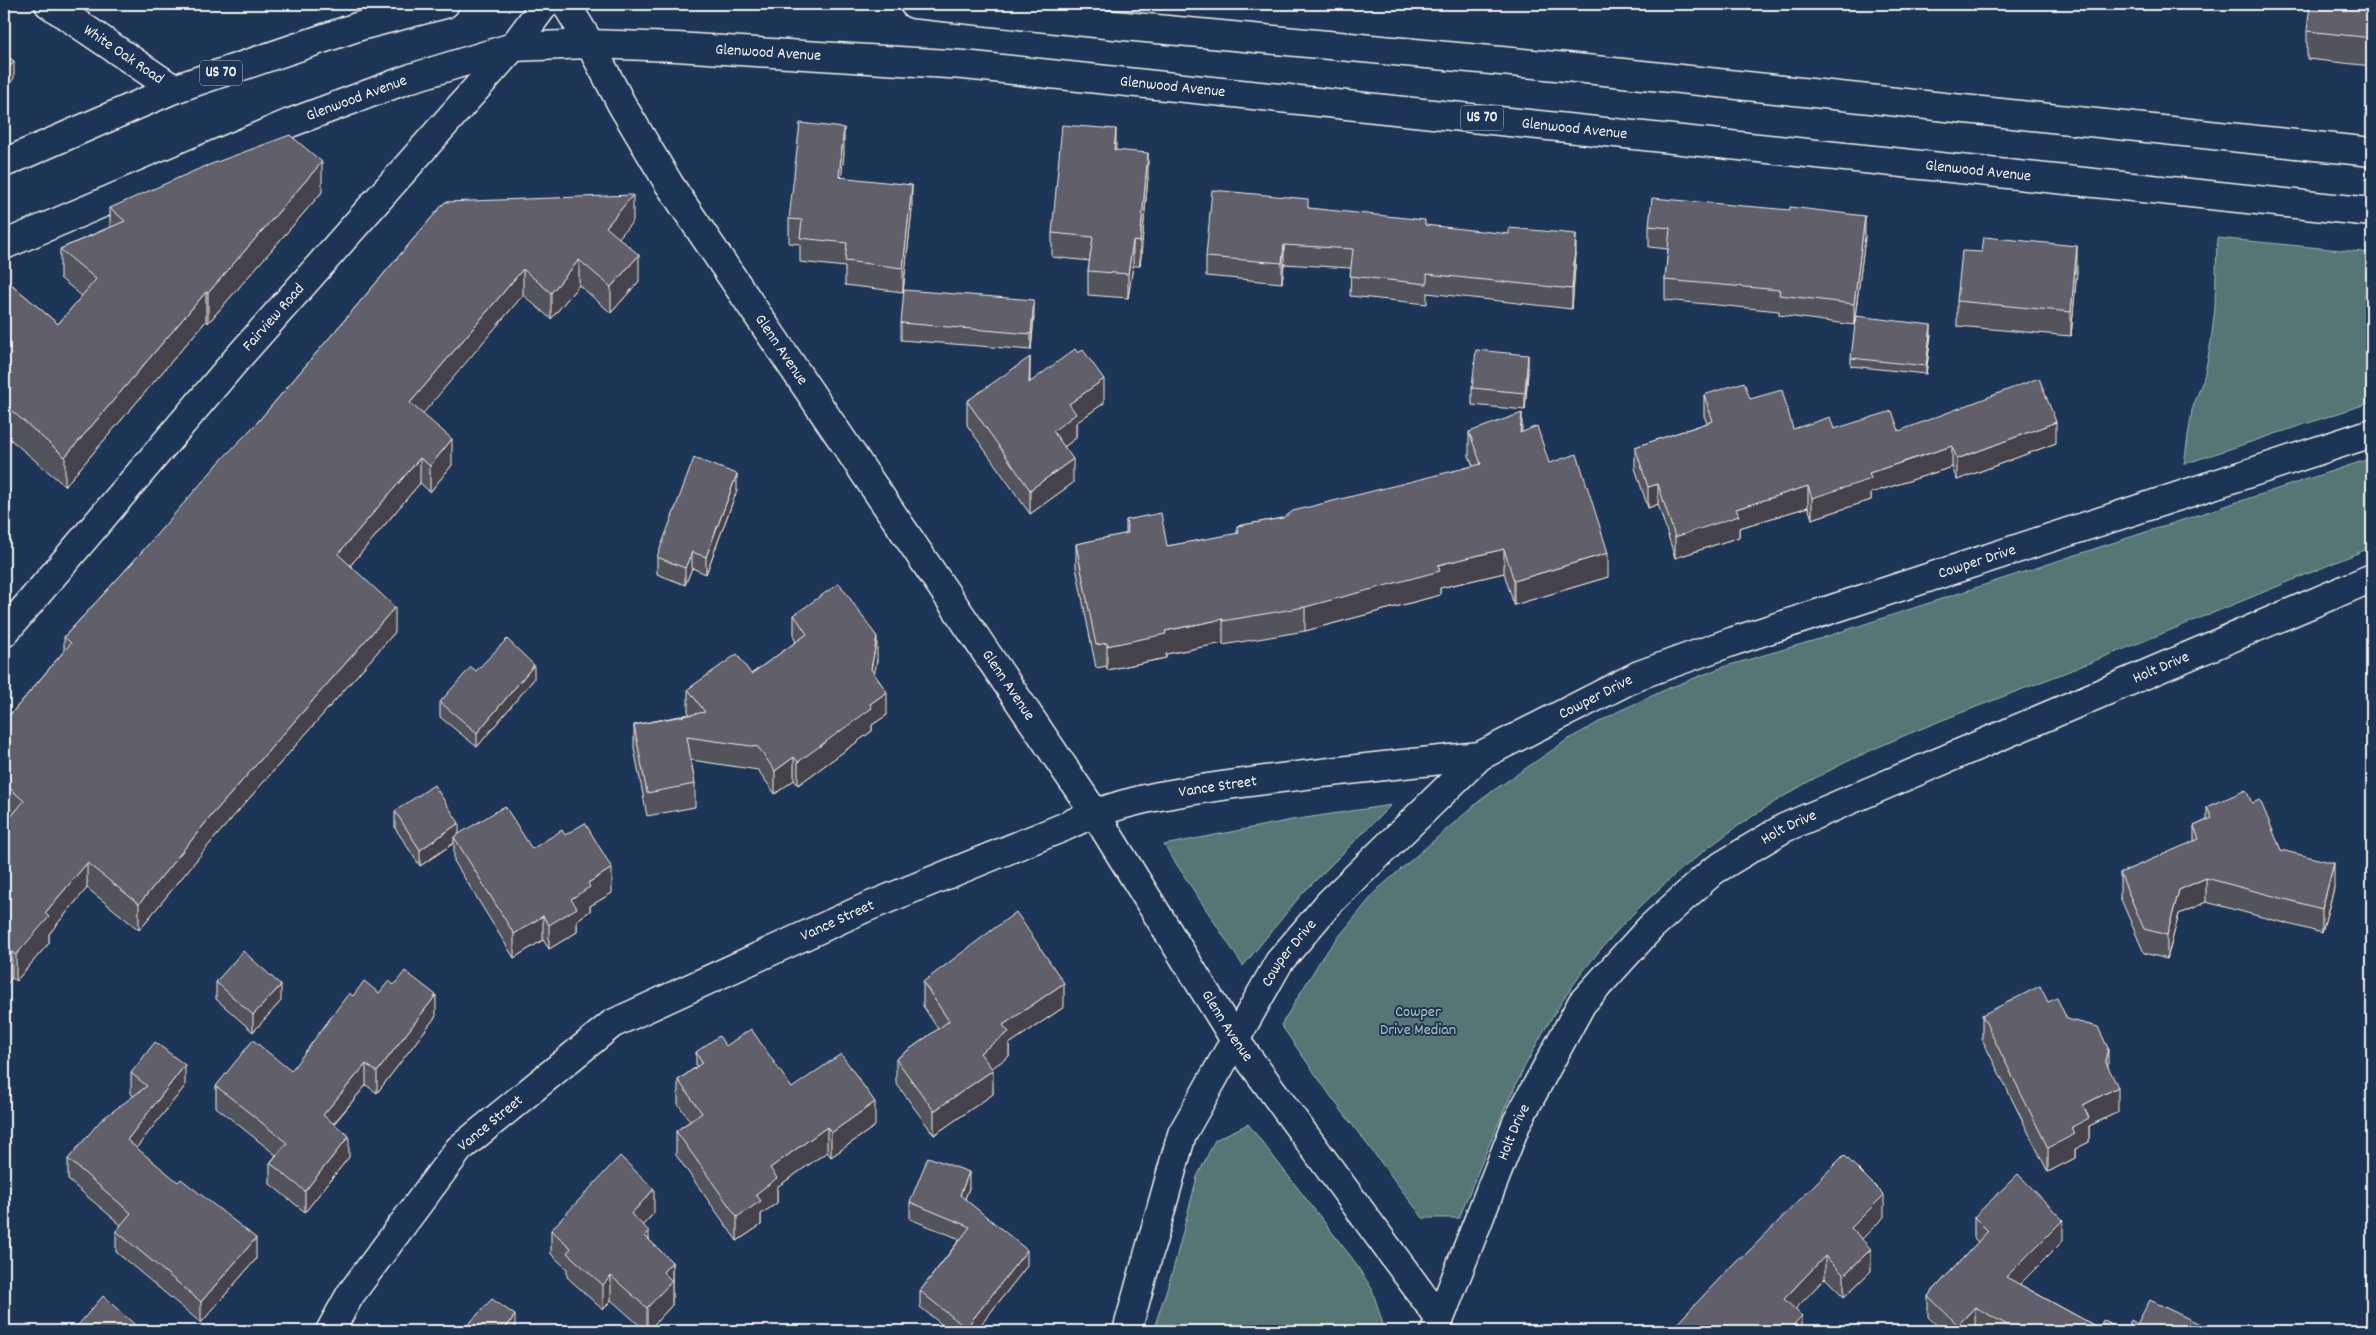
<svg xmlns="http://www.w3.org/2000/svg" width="2376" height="1335" font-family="Dekko,sans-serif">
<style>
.green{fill:#567674;stroke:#a5b4ae}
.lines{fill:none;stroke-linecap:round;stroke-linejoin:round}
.minor-casing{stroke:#f4f1e8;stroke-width:31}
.major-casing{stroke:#f4f1e8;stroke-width:31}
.minor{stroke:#1d3557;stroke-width:28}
.major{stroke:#1d3557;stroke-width:28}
.wall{fill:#53525c;stroke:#f4f1e8}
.shaded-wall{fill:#44424b;stroke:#f4f1e8}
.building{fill:#615f6b;stroke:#f4f1e8}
.labels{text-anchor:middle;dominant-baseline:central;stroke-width:4;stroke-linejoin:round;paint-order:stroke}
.shield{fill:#1d3557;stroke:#b4b9bc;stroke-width:1}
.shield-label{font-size:15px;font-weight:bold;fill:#f4f1e8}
.street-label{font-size:16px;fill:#f4f1e8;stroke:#1d3557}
.park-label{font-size:16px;fill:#b5c0ba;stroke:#1d3557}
</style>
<rect width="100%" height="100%" fill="#1d3557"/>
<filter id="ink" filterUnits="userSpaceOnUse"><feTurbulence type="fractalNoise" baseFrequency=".02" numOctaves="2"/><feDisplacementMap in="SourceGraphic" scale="10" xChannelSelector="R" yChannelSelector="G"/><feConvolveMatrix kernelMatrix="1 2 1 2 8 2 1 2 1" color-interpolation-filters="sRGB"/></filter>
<g filter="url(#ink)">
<!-- green -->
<path class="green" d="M 2217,238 L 2372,253 L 2372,402 L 2184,464 L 2192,410 L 2204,377 L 2211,342 L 2215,307 Z
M 2372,458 L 2372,547 C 2270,590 2167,632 2064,673 C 1981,706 1895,735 1817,777 C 1734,823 1656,882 1596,955 C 1531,1034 1497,1126 1459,1218 L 1423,1218 L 1332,1098 L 1281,1025 L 1323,956 L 1378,889 L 1484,797 L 1567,740 L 1617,712 L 1669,688 L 1723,667 L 1819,639 Z
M 1391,805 L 1301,895 L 1243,966 L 1164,845 L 1292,820 Z
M 1248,1124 L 1352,1258 L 1372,1289 L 1385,1331 L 1153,1331 L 1173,1270 L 1197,1177 L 1215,1140 Z"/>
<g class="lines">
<!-- minor casing -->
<g class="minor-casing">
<g id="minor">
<path id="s1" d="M 49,4 L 174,89"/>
<path id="s2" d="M 590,44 L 622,105 L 669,184 L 1094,812 L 1235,1040 L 1439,1318"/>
<path id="s3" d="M 4,633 L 236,360 L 513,47 L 545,4"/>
<path id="s4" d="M 330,1331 L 350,1295 L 459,1149 L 612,1024 L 865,908 L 1064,827 C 1122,798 1181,792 1243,783 C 1322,772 1401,764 1480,756"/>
<path id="s5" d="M 1127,1331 L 1182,1134 L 1279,962 L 1330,902 L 1480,756 L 1639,675 L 1734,641 L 2372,433"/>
<path id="s6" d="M 1435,1331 L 1517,1122 L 1582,1003 L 1651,927 L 1713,871 L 1784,828 L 2372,578"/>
</g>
</g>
<!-- major casing -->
<g class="major-casing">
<g id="major">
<path d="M 566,4 L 590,44"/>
<path d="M 914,4 L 1124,26 L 1566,67 L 2372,152"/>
<path d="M 4,163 L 174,89 L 360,26 L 445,4"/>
<path id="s7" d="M 4,245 L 290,123 L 411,78 L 513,47 L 590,44 L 676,47 L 964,65 L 2372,212"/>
</g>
</g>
<!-- minor -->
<use href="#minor" class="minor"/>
<!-- major -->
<use href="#major" class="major"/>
</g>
<!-- wall -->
<path class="wall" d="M 2372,4 L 2372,66 L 2307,59 L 2307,31 Z
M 1116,150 L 1148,177 L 1140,266 L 1133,266 L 1128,298 L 1088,295 L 1088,271 L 1090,261 L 1052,257 L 1052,233 Z
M 844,152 L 841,177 L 912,209 L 903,292 L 845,285 L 845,267 L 800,262 L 800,244 L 789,243 L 789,219 Z
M 322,192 L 208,323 L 206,321 L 65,486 L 4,434 L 4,278 L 58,324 L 82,296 L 60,278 L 60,249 L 110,227 L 110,208 Z
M 445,202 L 633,221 L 618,238 L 639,281 L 611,313 L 579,285 L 551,319 L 523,295 L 422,414 L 452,465 L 430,492 L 420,483 L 350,566 L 395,632 L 212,841 L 139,930 L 87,888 L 49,934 L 49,943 L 16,981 L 12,978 L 4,987 L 4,825 L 12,816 L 4,809 L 4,722 L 64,651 L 64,637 L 132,563 L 256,424 Z
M 1308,208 L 1425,225 L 1576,254 L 1572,309 L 1427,293 L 1427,304 L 1350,296 L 1351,268 L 1284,264 L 1282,283 L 1206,276 L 1206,257 Z
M 1649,226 L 1865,237 L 1854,325 L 1779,315 L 1779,311 L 1665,300 L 1665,280 L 1668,249 L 1649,247 Z
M 2077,270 L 2071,336 L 1957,326 L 1957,301 Z
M 1034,317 L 1031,350 L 901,340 L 901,323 Z
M 1931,334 L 1926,374 L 1851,366 L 1851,358 Z
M 1528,372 L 1525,410 L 1472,405 L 1472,388 Z
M 1030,382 L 1104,403 L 1076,423 L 1076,438 L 1064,447 L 1073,483 L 1030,514 L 967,425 L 967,401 Z
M 1704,395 L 1750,399 L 1793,429 L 1834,429 L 2056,443 L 1957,480 L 1952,467 L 1871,493 L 1871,500 L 1812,519 L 1808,507 L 1739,528 L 1739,537 L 1675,558 L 1658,504 L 1648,508 L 1635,468 L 1635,447 L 1707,423 L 1704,416 Z
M 1469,432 L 1522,432 L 1549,463 L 1608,577 L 1514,605 L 1504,573 L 1440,588 L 1440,595 L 1305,631 L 1223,645 L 1223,643 L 1166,654 L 1166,658 L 1107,670 L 1107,666 L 1096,668 L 1076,567 L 1076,544 L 1126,534 L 1126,520 L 1167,546 L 1237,534 L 1237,526 L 1283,518 L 1473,466 L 1469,456 Z
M 737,490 L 706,574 L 692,568 L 685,585 L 657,574 L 657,557 Z
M 794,615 L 877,660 L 874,674 L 887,715 L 872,725 L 872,731 L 798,785 L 794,780 L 775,794 L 758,770 L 691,760 L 695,784 L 695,807 L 647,816 L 634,748 L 634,725 L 690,714 L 688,712 L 688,689 L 751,674 L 796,642 L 794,638 Z
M 476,671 L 534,679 L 477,747 L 440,717 L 440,702 Z
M 2252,803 L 2281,850 L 2334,888 L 2322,933 L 2206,902 L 2179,914 L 2167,959 L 2144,953 L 2120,897 L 2120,873 L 2194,842 L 2194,826 L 2207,820 L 2207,807 Z
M 395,811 L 459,834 L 532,849 L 612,893 L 590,906 L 590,911 L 577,920 L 577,932 L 549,949 L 543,940 L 514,958 L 454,861 L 454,843 L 420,866 L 395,828 Z
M 216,982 L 281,1001 L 253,1032 L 216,999 Z
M 923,982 L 1064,1007 L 1009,1044 L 1009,1056 L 992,1068 L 993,1094 L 934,1135 L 896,1083 L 896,1059 L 938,1029 L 923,1006 Z
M 379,993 L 436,1016 L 377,1093 L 366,1085 L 334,1124 L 349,1157 L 305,1212 L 270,1184 L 270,1163 L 276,1155 L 216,1107 L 216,1086 L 291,1071 L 353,996 Z
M 2048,1002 L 2067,1019 L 2108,1069 L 2118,1112 L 2089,1126 L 2089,1142 L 2075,1149 L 2075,1158 L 2048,1172 L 1982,1039 L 1982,1015 Z
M 726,1046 L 792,1088 L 875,1126 L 831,1157 L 827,1152 L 777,1187 L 777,1203 L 761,1214 L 761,1225 L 737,1241 L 676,1155 L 676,1131 L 690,1121 L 678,1104 L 678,1080 L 696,1067 L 696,1052 Z
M 131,1073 L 185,1086 L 136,1148 L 256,1259 L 201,1323 L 116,1252 L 116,1231 L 121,1225 L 68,1180 L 68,1159 L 134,1096 L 131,1094 Z
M 969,1188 L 965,1199 L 1027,1266 L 976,1331 L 950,1331 L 920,1307 L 920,1291 L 960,1239 L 910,1219 L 910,1202 Z
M 654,1213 L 643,1225 L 649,1240 L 672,1262 L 672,1305 L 648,1331 L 646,1331 L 611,1300 L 603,1310 L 567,1277 L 567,1269 L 551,1254 L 551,1230 Z
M 1884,1217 L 1861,1239 L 1871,1271 L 1844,1297 L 1825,1278 L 1795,1309 L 1802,1331 L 1741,1259 Z
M 1974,1217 L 2063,1241 L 2019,1284 L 2099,1328 L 2123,1331 L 1980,1331 L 1975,1328 L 1972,1331 L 1943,1331 L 1928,1317 L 1928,1296 L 1978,1242 L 1974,1238 Z"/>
<!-- shaded-wall -->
<path class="shaded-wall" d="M 14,61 L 14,78 L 4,92 L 4,75 Z
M 844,128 L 844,152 L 839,201 L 839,177 Z
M 1116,129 L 1116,154 L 1114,150 Z
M 1148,153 L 1148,177 L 1140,266 L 1140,242 Z
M 322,162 L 322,192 L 208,323 L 208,293 Z
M 912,185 L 912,209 L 903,292 L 903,268 Z
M 633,195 L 633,221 L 606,253 L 606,227 Z
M 1865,216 L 1865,237 L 1854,325 L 1854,304 Z
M 1576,234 L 1576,254 L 1572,309 L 1572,289 Z
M 1133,241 L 1133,266 L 1128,298 L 1128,274 Z
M 1284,245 L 1284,264 L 1282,283 L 1282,263 Z
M 2077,246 L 2077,270 L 2071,336 L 2071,312 Z
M 639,255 L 639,281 L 611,313 L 611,287 Z
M 579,260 L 579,285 L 551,319 L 551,293 Z
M 523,269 L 523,295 L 410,429 L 410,403 Z
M 206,292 L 206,321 L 65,486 L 65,457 Z
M 1034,300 L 1034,317 L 1031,350 L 1031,334 Z
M 1931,325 L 1931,334 L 1926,374 L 1926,366 Z
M 1528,355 L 1528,372 L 1525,410 L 1525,393 Z
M 1030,357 L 1030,381 L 1029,407 L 1029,383 Z
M 1104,379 L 1104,403 L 1076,423 L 1076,438 L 1053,455 L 1053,431 L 1069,404 Z
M 1522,413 L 1522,437 L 1520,433 Z
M 2056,422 L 2056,443 L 1957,480 L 1957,459 Z
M 452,439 L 452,465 L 430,492 L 430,466 Z
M 1952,446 L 1952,467 L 1871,493 L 1871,500 L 1812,519 L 1812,498 L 1869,473 Z
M 420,458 L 420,483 L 338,580 L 338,554 Z
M 1073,459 L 1073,483 L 1030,514 L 1030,490 Z
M 737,474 L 737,490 L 706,574 L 706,557 Z
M 1658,484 L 1658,504 L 1648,508 L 1648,487 Z
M 1808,486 L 1808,507 L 1739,528 L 1739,537 L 1675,558 L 1675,537 L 1736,509 Z
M 1504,549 L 1504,573 L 1440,588 L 1440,595 L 1305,631 L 1305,607 L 1438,565 Z
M 692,552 L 692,568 L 685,585 L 685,568 Z
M 1608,553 L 1608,577 L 1514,605 L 1514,581 Z
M 395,607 L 395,632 L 212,841 L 139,930 L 139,904 L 212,815 Z
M 1223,619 L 1223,643 L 1166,654 L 1166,658 L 1107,670 L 1107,646 L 1165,631 Z
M 877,637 L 877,660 L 871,692 L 871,669 Z
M 534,665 L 534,679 L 477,747 L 477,733 Z
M 887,692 L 887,715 L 872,725 L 872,731 L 798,785 L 798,762 L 870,704 Z
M 794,757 L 794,780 L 775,794 L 775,771 Z
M 459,823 L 459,840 L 454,837 L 454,843 L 420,866 L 420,850 Z
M 87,863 L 87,888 L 49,934 L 49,943 L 16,981 L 16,955 L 45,913 Z
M 2334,863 L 2334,888 L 2322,933 L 2322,909 Z
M 612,868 L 612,893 L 590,906 L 590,911 L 577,920 L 577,932 L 549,949 L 549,925 L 571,899 L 588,883 Z
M 2206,878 L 2206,902 L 2179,914 L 2167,959 L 2167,935 L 2179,890 Z
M 543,916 L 543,940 L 514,958 L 514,934 Z
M 12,952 L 12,978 L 4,987 L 4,962 Z
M 1064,983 L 1064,1007 L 1009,1044 L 1009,1056 L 980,1077 L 980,1053 L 1003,1025 Z
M 281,985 L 281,1001 L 253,1032 L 253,1015 Z
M 436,995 L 436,1016 L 377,1093 L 377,1072 Z
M 2108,1048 L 2108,1072 L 2105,1061 Z
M 366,1064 L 366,1085 L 323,1136 L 323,1115 Z
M 185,1065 L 185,1086 L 127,1160 L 127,1140 Z
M 993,1070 L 993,1094 L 934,1135 L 934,1111 Z
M 2118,1087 L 2118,1112 L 2089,1126 L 2089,1142 L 2075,1149 L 2075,1158 L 2048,1172 L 2048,1148 L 2072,1127 L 2083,1105 Z
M 875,1102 L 875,1126 L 831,1157 L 831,1133 Z
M 827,1127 L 827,1152 L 777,1187 L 777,1203 L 761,1214 L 761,1225 L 737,1241 L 737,1217 L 756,1194 L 770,1168 Z
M 349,1136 L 349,1157 L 305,1212 L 305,1191 Z
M 969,1172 L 969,1188 L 960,1212 L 960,1195 Z
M 654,1189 L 654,1213 L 631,1238 L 631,1214 Z
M 1884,1195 L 1884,1217 L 1851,1250 L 1851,1228 Z
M 2063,1220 L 2063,1241 L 2006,1298 L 2006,1277 Z
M 649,1231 L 649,1255 L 645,1236 Z
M 256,1238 L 256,1259 L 201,1323 L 201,1302 Z
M 1871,1249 L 1871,1271 L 1844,1297 L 1844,1275 Z
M 1027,1250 L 1027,1266 L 976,1331 L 966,1331 L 966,1328 Z
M 1825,1256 L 1825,1278 L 1784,1321 L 1784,1299 Z
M 672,1262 L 672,1305 L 648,1331 L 647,1331 L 647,1308 L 663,1272 Z
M 611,1276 L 611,1300 L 603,1310 L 603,1285 Z
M 1975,1307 L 1975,1328 L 1972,1331 L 1958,1331 L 1958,1325 Z
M 515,1315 L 515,1331 L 504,1331 Z
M 1802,1316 L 1802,1331 L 1787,1331 Z"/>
<!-- building -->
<path class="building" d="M 2310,4 L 2372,4 L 2372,38 L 2307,31 Z
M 4,54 L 14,61 L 4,75 Z
M 800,123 L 844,128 L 839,177 L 912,185 L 903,268 L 845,261 L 847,243 L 800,238 L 802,220 L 789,219 Z
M 1062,125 L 1116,129 L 1114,150 L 1148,153 L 1140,242 L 1133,241 L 1128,274 L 1088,271 L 1093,237 L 1052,233 Z
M 290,135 L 322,162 L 208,293 L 206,292 L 65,457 L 4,404 L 4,278 L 58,324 L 96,279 L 60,249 L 125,221 L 110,208 L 201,168 Z
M 1212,190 L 1308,199 L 1308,208 L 1425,220 L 1425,225 L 1509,234 L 1509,228 L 1576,234 L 1572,289 L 1427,274 L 1427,284 L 1350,276 L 1353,249 L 1284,245 L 1282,263 L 1206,257 Z
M 633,195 L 606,227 L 639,255 L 611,287 L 579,260 L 551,293 L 523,269 L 410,403 L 452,439 L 430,466 L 420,458 L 338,554 L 395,607 L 212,815 L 139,904 L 87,863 L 45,913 L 49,917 L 16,955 L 12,952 L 4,962 L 4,825 L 24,801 L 4,783 L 4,722 L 71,643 L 64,637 L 132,563 L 223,458 L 256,424 L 445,202 Z
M 1652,198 L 1790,210 L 1790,207 L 1865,216 L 1854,304 L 1779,295 L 1780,290 L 1665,280 L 1670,228 L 1649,226 Z
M 1984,237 L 2077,246 L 2071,312 L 1957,301 L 1962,251 L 1982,252 Z
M 904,290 L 1034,300 L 1031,334 L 901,323 Z
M 1856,316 L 1931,325 L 1926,366 L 1851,358 Z
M 1075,349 L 1078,353 L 1083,350 L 1104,379 L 1069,404 L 1076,414 L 1053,431 L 1073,459 L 1030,490 L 967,401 L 1030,357 L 1029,383 Z
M 1476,350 L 1528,355 L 1525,393 L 1472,388 Z
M 2039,378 L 2056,422 L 1957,459 L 1952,446 L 1869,473 L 1871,479 L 1812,498 L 1808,486 L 1736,509 L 1739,516 L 1675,537 L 1658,484 L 1648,487 L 1635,447 L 1713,421 L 1704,395 L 1744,382 L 1750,399 L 1782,390 L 1793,429 L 1830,417 L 1834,429 L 1892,411 L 1899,431 Z
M 1522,413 L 1520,433 L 1537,426 L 1549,463 L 1577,454 L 1608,553 L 1514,581 L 1504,549 L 1438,565 L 1440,571 L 1305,607 L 1223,621 L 1223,619 L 1165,631 L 1166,634 L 1107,646 L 1107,643 L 1096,645 L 1076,544 L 1128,533 L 1126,520 L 1161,513 L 1167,546 L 1239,533 L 1237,526 L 1283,518 L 1293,511 L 1481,464 L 1469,432 Z
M 694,458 L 737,474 L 706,557 L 692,552 L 685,568 L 657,557 Z
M 839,583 L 877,637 L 871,669 L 887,692 L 870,704 L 872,708 L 798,762 L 794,757 L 775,771 L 758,747 L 687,737 L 695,784 L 647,793 L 634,725 L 705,712 L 688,689 L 737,654 L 751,674 L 807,634 L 794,615 Z
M 507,639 L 534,665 L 477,733 L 440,702 L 471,667 L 476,671 Z
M 434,785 L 459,823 L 420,850 L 395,811 Z
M 2246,790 L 2252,803 L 2260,800 L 2281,850 L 2334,863 L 2322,909 L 2206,878 L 2179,890 L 2167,935 L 2144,929 L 2120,873 L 2199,839 L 2194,826 L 2212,818 L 2207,807 Z
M 505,806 L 532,849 L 562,830 L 565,835 L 585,823 L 612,868 L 588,883 L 590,887 L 571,899 L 577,908 L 549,925 L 543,916 L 514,934 L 454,837 Z
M 1016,912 L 1064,983 L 1003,1025 L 1009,1032 L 980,1053 L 993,1070 L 934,1111 L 896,1059 L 949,1021 L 923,982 Z
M 243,951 L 281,985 L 253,1015 L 216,982 Z
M 405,971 L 436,995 L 377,1072 L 366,1064 L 323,1115 L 349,1136 L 305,1191 L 270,1163 L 287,1143 L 216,1086 L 253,1040 L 291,1071 L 349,993 L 353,996 L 364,981 L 379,993 L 389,981 L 394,985 Z
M 2040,986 L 2048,1002 L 2057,998 L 2067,1019 L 2098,1027 L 2108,1048 L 2105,1061 L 2118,1087 L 2083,1105 L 2089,1118 L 2072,1127 L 2075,1134 L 2048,1148 L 1982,1015 Z
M 751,1029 L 792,1088 L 841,1054 L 875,1102 L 831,1133 L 827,1127 L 770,1168 L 777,1178 L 756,1194 L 761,1201 L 737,1217 L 676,1131 L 702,1113 L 678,1080 L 702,1063 L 696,1052 L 719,1036 L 726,1046 Z
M 155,1042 L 185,1065 L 127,1140 L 178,1182 L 181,1179 L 256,1238 L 201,1302 L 116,1231 L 131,1213 L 68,1159 L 101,1120 L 147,1086 L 131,1073 Z
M 1844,1155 L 1884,1195 L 1851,1228 L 1871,1249 L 1844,1275 L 1825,1256 L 1784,1299 L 1802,1316 L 1787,1331 L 1670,1331 L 1739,1258 L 1741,1259 Z
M 620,1156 L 654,1189 L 631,1214 L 649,1231 L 645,1236 L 672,1262 L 663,1272 L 672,1281 L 647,1308 L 611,1276 L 603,1285 L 567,1253 L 571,1248 L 551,1230 Z
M 928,1157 L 969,1172 L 960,1195 L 1027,1250 L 966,1328 L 920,1291 L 970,1227 L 910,1202 Z
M 2018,1174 L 2063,1220 L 2006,1277 L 2099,1328 L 2103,1320 L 2123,1331 L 2018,1331 L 1975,1307 L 1958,1325 L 1928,1296 L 1988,1231 L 1974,1217 Z
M 103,1296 L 142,1331 L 73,1331 Z
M 492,1299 L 515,1315 L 504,1331 L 462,1331 Z
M 2150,1300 L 2214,1331 L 2126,1331 L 2131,1320 L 2137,1324 Z"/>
</g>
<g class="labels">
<!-- shield labels -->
<g class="shield">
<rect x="200" y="60.5" width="42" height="25" rx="4"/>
<rect x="1461" y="105.5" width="42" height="25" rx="4"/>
</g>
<g class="shield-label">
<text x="221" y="73">US 70</text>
<text x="1482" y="118">US 70</text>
</g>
<!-- street labels -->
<g class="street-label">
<text stroke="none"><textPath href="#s7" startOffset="802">Glenwood Avenue</textPath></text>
<text stroke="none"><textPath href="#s1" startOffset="90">White Oak Road</textPath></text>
<text stroke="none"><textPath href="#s7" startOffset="1208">Glenwood Avenue</textPath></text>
<text stroke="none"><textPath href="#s7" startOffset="382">Glenwood Avenue</textPath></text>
<text stroke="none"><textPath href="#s7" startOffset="1612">Glenwood Avenue</textPath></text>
<text stroke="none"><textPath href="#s7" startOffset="2018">Glenwood Avenue</textPath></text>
<text stroke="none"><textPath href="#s3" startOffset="415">Fairview Road</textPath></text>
<text stroke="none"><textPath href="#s2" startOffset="361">Glenn Avenue</textPath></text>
<text stroke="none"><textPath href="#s5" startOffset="1225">Cowper Drive</textPath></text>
<text stroke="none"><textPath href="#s6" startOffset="1039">Holt Drive</textPath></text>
<text stroke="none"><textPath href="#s2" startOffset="766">Glenn Avenue</textPath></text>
<text stroke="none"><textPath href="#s5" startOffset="820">Cowper Drive</textPath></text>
<text stroke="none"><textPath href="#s4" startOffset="1074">Vance Street</textPath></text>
<text stroke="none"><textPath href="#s6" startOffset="634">Holt Drive</textPath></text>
<text stroke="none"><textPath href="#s4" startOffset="669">Vance Street</textPath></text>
<text stroke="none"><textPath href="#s5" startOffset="415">Cowper Drive</textPath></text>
<text stroke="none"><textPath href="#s2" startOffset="1171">Glenn Avenue</textPath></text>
<text stroke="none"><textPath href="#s4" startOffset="264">Vance Street</textPath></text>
<text stroke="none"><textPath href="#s6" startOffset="214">Holt Drive</textPath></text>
</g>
<!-- park labels -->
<g class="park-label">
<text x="1418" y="1012">Cowper<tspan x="1418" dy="18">Drive Median</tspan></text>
</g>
</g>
<!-- margin -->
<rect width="2376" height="1335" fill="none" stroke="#1d3557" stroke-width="20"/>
<rect x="10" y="10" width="2356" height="1315" fill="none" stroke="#f4f1e8" stroke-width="2" filter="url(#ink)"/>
</svg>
